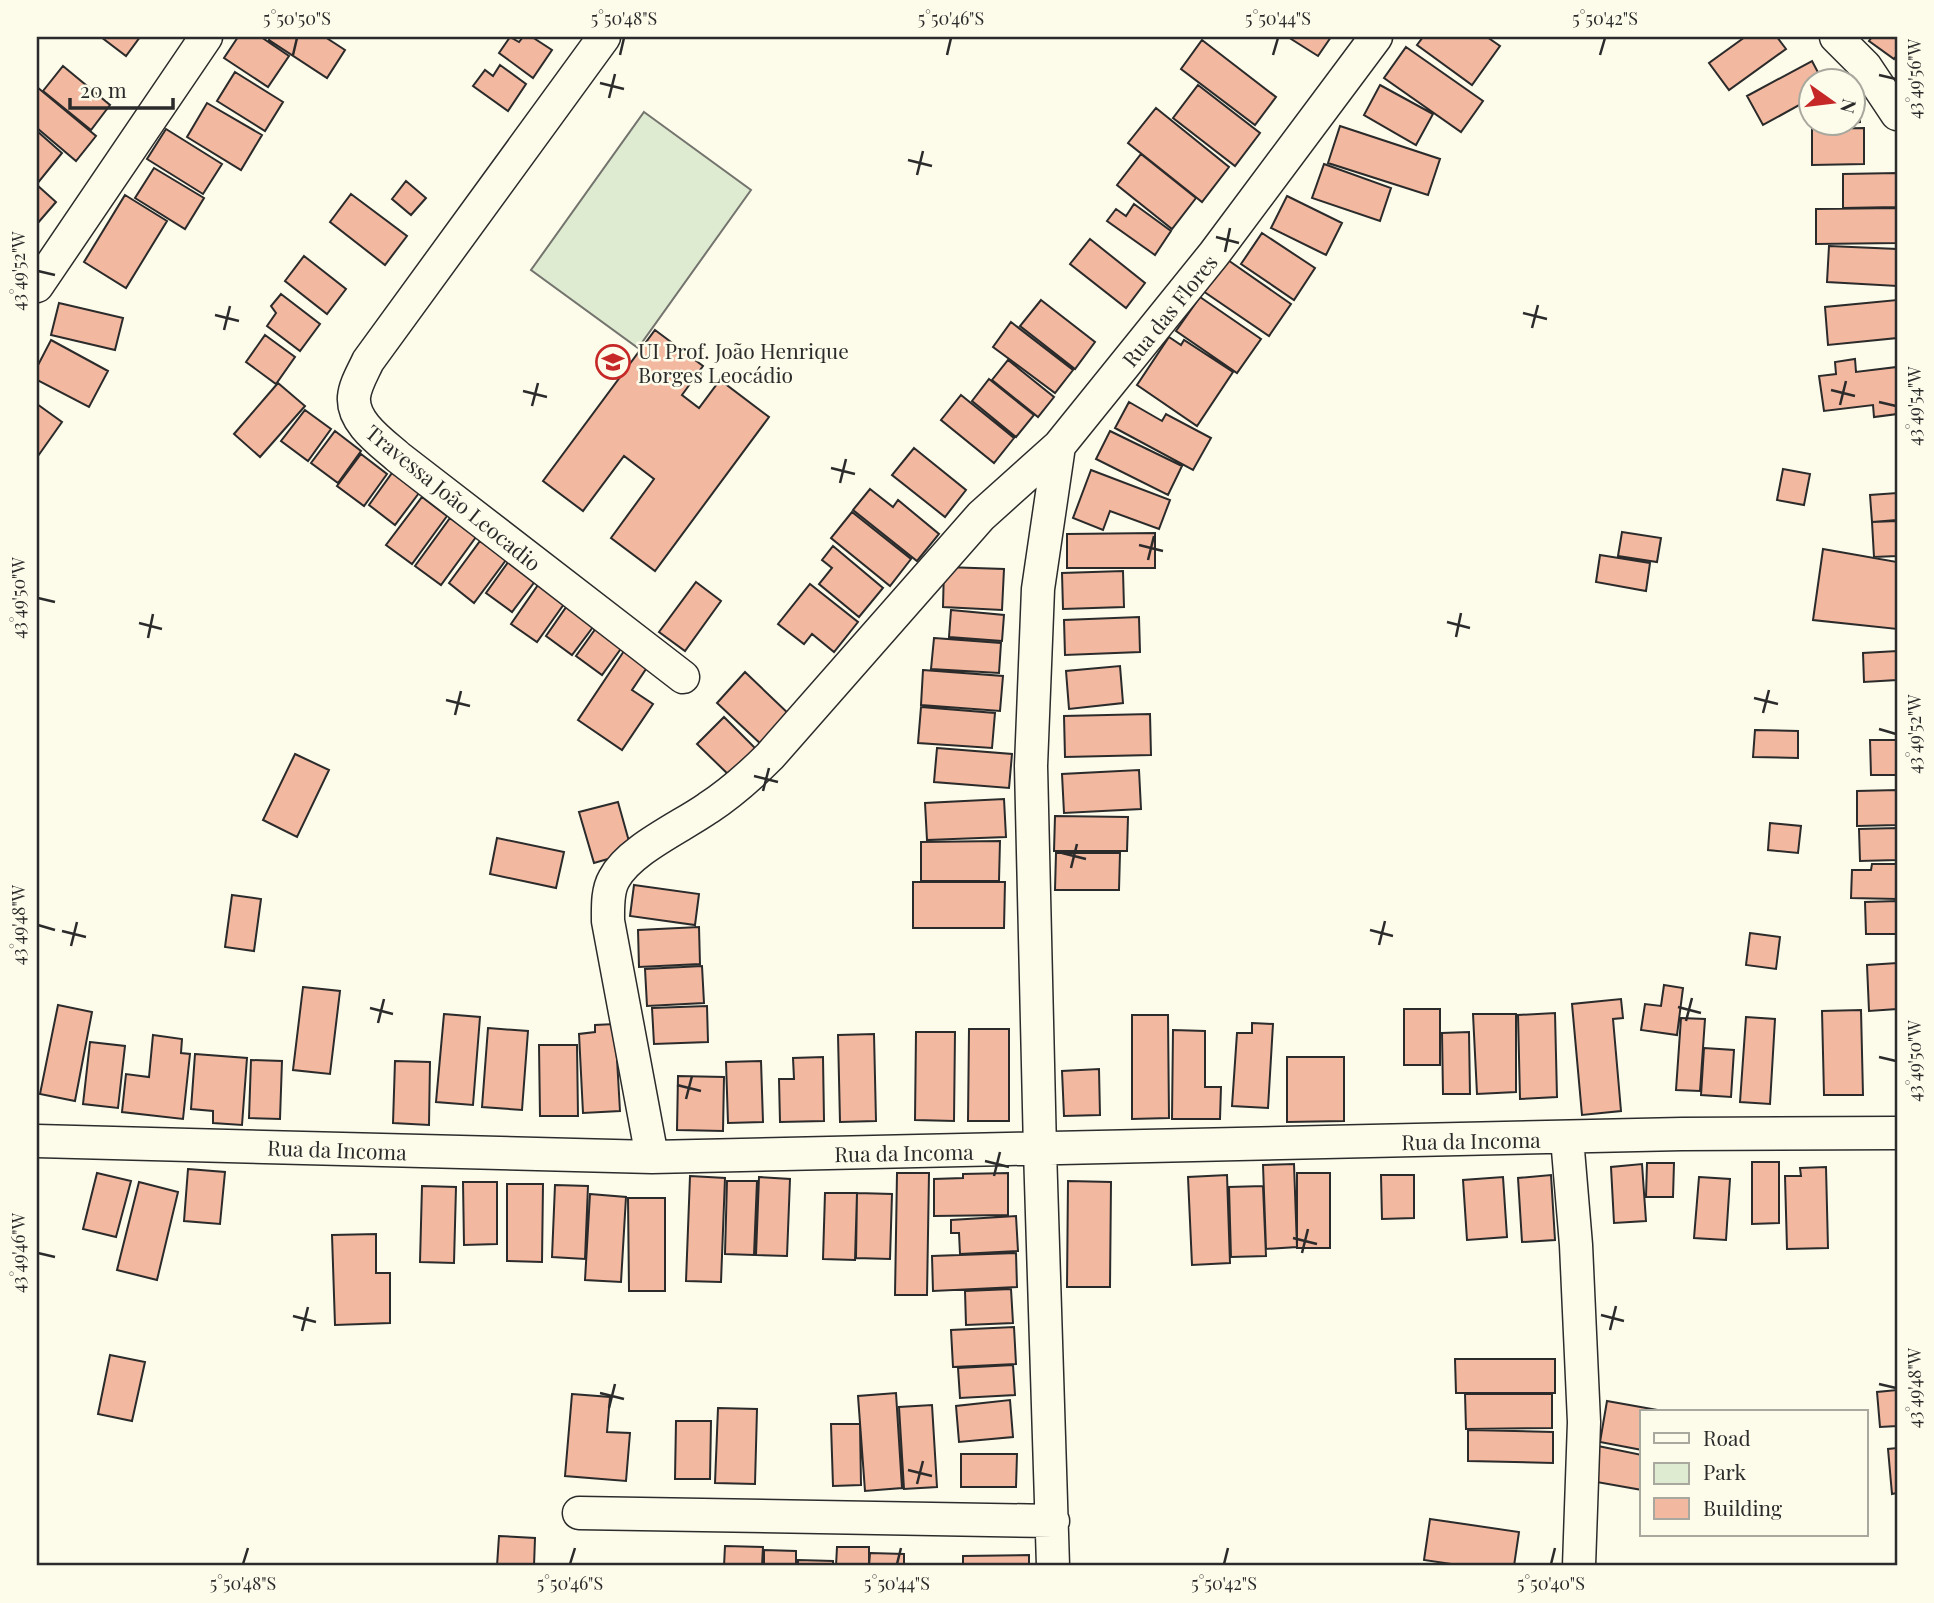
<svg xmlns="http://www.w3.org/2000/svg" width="1934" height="1603" font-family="'Playfair Display',serif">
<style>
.green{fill:#deebd1;stroke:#74746e;stroke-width:2}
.building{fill:#f2b8a0;stroke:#2b2b2b;stroke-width:2}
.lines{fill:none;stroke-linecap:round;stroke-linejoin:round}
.street-casing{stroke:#2b2b2b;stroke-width:35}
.street{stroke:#fdfbea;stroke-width:32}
.ticks{fill:none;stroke:#2b2b2b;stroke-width:2.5}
.labels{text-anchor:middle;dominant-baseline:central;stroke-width:5;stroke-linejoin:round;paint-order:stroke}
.street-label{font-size:21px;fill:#2b2b2b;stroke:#fdfbea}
.poi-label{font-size:21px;fill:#2b2b2b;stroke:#fdfbea;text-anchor:start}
.neatline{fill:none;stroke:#2b2b2b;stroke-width:2.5}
.ticks-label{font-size:18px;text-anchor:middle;fill:#2b2b2b}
</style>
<rect width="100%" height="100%" fill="#fdfbea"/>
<!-- green -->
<path class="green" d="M 644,112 L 751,190 L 638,348 L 531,270 Z"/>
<!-- building -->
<path class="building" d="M 101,37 L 140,37 L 126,56 Z
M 238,37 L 261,37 L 289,56 L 268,87 L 224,58 Z
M 270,37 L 325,37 L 345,50 L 327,78 L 269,40 Z
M 510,37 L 519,42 L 523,37 L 532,37 L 552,50 L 533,78 L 499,53 Z
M 1288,37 L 1331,37 L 1318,56 Z
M 1423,37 L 1487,37 L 1500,46 L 1472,85 L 1417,45 Z
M 1745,37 L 1777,37 L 1786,49 L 1729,90 L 1709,63 Z
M 1872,37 L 1897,37 L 1897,55 L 1894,59 L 1869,41 Z
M 1202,40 L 1276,97 L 1255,125 L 1181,69 Z
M 1406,47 L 1483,101 L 1461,132 L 1384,78 Z
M 1812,61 L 1822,80 L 1812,80 L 1812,98 L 1763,125 L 1747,96 Z
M 500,65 L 526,84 L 508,111 L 473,86 L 485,70 L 493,76 Z
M 63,66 L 110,105 L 91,130 L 43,91 Z
M 235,72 L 283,102 L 265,131 L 217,101 Z
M 1198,85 L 1260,133 L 1235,166 L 1173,118 Z
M 1380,85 L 1433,114 L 1416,145 L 1364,115 Z
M 37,87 L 96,136 L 76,161 L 37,128 Z
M 1858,97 L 1860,122 L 1816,127 L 1815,122 L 1854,122 L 1854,98 Z
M 207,103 L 262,135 L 241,170 L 187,137 Z
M 1156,108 L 1229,167 L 1202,202 L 1128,143 Z
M 1340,126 L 1440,159 L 1428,195 L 1328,163 Z
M 1864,128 L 1864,164 L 1812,165 L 1812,129 Z
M 166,129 L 222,164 L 203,194 L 147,159 Z
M 37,131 L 62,153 L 37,184 Z
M 1141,154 L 1196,198 L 1172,229 L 1117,185 Z
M 1324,164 L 1391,188 L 1380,221 L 1312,198 Z
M 154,168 L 204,198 L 185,229 L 135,198 Z
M 1897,173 L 1897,207 L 1843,208 L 1843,174 Z
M 406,181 L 426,198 L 411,215 L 392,199 Z
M 37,185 L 56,202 L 37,224 Z
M 351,194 L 407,236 L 385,265 L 330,222 Z
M 125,195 L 167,221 L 126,288 L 84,262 Z
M 1287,196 L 1342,223 L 1326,255 L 1271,228 Z
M 1134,204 L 1171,231 L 1155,255 L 1107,221 L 1116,209 L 1126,216 Z
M 1897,208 L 1897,243 L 1816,244 L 1816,209 Z
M 1262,233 L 1315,268 L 1294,300 L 1241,264 Z
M 1090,239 L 1145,283 L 1126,308 L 1070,264 Z
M 1829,246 L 1897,249 L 1897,286 L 1827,282 Z
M 304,256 L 346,289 L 327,314 L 285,281 Z
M 1225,258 L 1291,304 L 1269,336 L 1203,291 Z
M 281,294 L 320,324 L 300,351 L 267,326 L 276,313 L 271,306 Z
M 1200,297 L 1261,339 L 1237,373 L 1176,331 Z
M 1041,300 L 1095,342 L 1075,369 L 1020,326 Z
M 1897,300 L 1897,338 L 1828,345 L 1825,307 Z
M 59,303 L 123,318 L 115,350 L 51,335 Z
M 1011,322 L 1073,370 L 1055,393 L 993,347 Z
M 655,330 L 703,366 L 682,395 L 699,408 L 720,380 L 769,417 L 655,571 L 611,538 L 654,479 L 624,456 L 583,511 L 543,481 Z
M 265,335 L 295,357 L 276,384 L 246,362 Z
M 1169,337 L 1181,345 L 1184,340 L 1233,372 L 1197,426 L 1137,385 Z
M 51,340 L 108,371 L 89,407 L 37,380 L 37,367 Z
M 1855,359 L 1856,372 L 1897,367 L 1897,414 L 1874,417 L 1873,405 L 1824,411 L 1819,376 L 1836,374 L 1835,362 Z
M 1008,360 L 1054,397 L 1038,417 L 992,380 Z
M 989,379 L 1034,415 L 1016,437 L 972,401 Z
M 278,383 L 305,406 L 260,457 L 234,434 Z
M 961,395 L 1014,438 L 994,463 L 941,420 Z
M 1129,402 L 1162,421 L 1166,414 L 1211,438 L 1193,470 L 1115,428 Z
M 37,404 L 62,422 L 38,456 L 37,455 Z
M 305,410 L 331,429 L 308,461 L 281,441 Z
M 335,431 L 361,451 L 338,483 L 311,463 Z
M 1110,431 L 1182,466 L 1168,495 L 1096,459 Z
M 914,448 L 966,490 L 945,517 L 892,475 Z
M 361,454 L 387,474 L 364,506 L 337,486 Z
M 1783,469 L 1810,474 L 1804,505 L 1777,500 Z
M 1091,470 L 1170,500 L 1159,529 L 1110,511 L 1103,530 L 1073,518 Z
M 392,473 L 419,493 L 395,525 L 369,505 Z
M 870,489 L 893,507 L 898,500 L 939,534 L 917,561 L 853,510 Z
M 1897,493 L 1897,520 L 1872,522 L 1870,495 Z
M 422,497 L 447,516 L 412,564 L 386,545 Z
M 852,512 L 911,559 L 890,586 L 831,538 Z
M 450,518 L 476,537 L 441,585 L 415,566 Z
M 1897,521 L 1897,556 L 1874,557 L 1872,522 Z
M 1622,532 L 1661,538 L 1657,562 L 1618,556 Z
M 1155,533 L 1155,568 L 1067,568 L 1067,534 Z
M 480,541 L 506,560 L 474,603 L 449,583 Z
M 833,546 L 883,588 L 859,617 L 819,584 L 832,568 L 822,560 Z
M 1823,549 L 1897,562 L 1897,629 L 1813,620 Z
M 1600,555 L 1650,563 L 1646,591 L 1596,582 Z
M 509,561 L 536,580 L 512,612 L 486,593 Z
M 944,567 L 1004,569 L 1002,610 L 943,607 Z
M 1123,571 L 1124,607 L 1063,609 L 1062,573 Z
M 696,582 L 721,601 L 685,651 L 659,632 Z
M 810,584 L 858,622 L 834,652 L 812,634 L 804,644 L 778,624 Z
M 538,585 L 564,604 L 537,642 L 511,624 Z
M 569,603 L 596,623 L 572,655 L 546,636 Z
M 951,610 L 1004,615 L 1002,641 L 949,637 Z
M 1139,617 L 1140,652 L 1065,655 L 1064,620 Z
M 599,624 L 625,643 L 602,675 L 576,656 Z
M 934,638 L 1001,643 L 999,673 L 931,669 Z
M 626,648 L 650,663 L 632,690 L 653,704 L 622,750 L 578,720 Z
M 1897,651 L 1897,680 L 1864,682 L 1863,653 Z
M 1120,666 L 1123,703 L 1069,709 L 1066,671 Z
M 923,670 L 1003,676 L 1000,711 L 921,705 Z
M 745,672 L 791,716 L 763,746 L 717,703 Z
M 921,707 L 995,713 L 992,748 L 918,743 Z
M 1150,714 L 1151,755 L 1065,757 L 1064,716 Z
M 724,717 L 759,752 L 733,779 L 697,744 Z
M 1755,730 L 1798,731 L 1798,758 L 1753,757 Z
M 1870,740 L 1897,740 L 1897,775 L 1871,775 Z
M 937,748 L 1012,754 L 1009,788 L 934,782 Z
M 295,754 L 329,770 L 297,837 L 263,820 Z
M 1139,770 L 1141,809 L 1064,813 L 1062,774 Z
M 1897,790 L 1897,825 L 1857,826 L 1857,791 Z
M 1004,799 L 1006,837 L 927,840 L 925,803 Z
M 618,802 L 632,852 L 594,863 L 579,812 Z
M 1055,816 L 1128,817 L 1127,851 L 1054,851 Z
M 1770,823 L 1801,826 L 1798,853 L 1768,850 Z
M 1897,828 L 1897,860 L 1860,861 L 1859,829 Z
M 497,838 L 564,852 L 556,888 L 490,874 Z
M 1000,841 L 999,881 L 921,881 L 921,842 Z
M 1056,853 L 1120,853 L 1119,890 L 1055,890 Z
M 1872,864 L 1897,864 L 1897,899 L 1851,898 L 1852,870 L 1871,870 Z
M 913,882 L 1005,882 L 1004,928 L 913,928 Z
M 634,885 L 699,894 L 695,925 L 630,916 Z
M 232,895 L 261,899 L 254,951 L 225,947 Z
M 1897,901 L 1897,934 L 1866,934 L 1865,902 Z
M 699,927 L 700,964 L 639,967 L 638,930 Z
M 1750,933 L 1780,937 L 1776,969 L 1746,965 Z
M 1897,963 L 1897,1009 L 1869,1011 L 1867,965 Z
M 702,966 L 704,1003 L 647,1006 L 645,969 Z
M 1664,985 L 1683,988 L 1677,1035 L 1641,1030 L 1645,1004 L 1661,1006 Z
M 303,987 L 340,991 L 330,1074 L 293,1070 Z
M 1621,999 L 1623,1018 L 1613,1019 L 1621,1111 L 1582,1115 L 1572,1004 Z
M 58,1005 L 92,1012 L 75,1101 L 40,1094 Z
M 707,1006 L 708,1042 L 654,1044 L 652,1008 Z
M 1404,1009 L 1440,1009 L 1440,1065 L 1404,1065 Z
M 1861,1010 L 1863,1095 L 1824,1095 L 1822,1011 Z
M 1555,1013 L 1557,1097 L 1520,1099 L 1518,1015 Z
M 444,1014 L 480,1017 L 473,1105 L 436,1102 Z
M 1473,1014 L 1516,1014 L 1516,1092 L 1477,1094 Z
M 1132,1015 L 1168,1015 L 1169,1118 L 1132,1119 Z
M 1746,1017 L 1775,1019 L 1770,1104 L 1740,1102 Z
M 1681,1018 L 1705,1019 L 1700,1091 L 1676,1090 Z
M 1252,1023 L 1273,1024 L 1268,1108 L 1232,1106 L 1237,1033 L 1252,1033 Z
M 615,1024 L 620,1111 L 583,1113 L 579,1034 L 595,1032 L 595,1025 Z
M 488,1028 L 528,1031 L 522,1110 L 482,1107 Z
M 969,1029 L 1009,1029 L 1009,1121 L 968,1121 Z
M 1173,1030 L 1205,1031 L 1205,1087 L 1221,1087 L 1220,1119 L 1172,1119 Z
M 916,1032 L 955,1032 L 954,1121 L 915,1120 Z
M 1469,1032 L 1470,1094 L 1443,1094 L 1442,1033 Z
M 874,1034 L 876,1121 L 840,1122 L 838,1035 Z
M 153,1035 L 182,1039 L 181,1053 L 190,1054 L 183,1119 L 122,1112 L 126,1074 L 149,1077 Z
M 90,1042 L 125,1046 L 118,1108 L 83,1104 Z
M 539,1045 L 577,1045 L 578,1116 L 540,1116 Z
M 1704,1048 L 1734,1050 L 1731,1097 L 1701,1095 Z
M 195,1054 L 247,1058 L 242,1125 L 213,1123 L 213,1111 L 191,1109 Z
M 823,1057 L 824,1121 L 780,1122 L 779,1079 L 794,1079 L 793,1058 Z
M 1287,1057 L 1344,1057 L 1344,1121 L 1287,1122 Z
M 251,1060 L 282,1061 L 280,1119 L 249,1118 Z
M 395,1061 L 430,1062 L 429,1125 L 393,1123 Z
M 761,1061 L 763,1122 L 728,1123 L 726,1062 Z
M 1099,1069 L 1100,1115 L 1064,1116 L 1062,1071 Z
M 678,1076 L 724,1077 L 723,1131 L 677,1130 Z
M 1752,1162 L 1779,1162 L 1779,1223 L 1752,1224 Z
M 1647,1163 L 1674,1163 L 1673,1197 L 1646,1197 Z
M 1294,1164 L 1297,1247 L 1266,1249 L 1263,1165 Z
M 1642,1164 L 1646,1221 L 1614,1223 L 1611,1167 Z
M 1826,1167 L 1828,1248 L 1787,1249 L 1785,1176 L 1801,1176 L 1800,1168 Z
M 188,1169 L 225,1172 L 220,1224 L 184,1221 Z
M 97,1173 L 131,1181 L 116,1237 L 83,1229 Z
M 897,1173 L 929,1173 L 927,1295 L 895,1295 Z
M 1008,1173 L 1008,1215 L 934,1216 L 934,1179 L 963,1178 L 963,1174 Z
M 1297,1173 L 1330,1173 L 1330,1248 L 1297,1248 Z
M 1227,1175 L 1230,1263 L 1192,1265 L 1188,1177 Z
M 1381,1175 L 1414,1175 L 1414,1218 L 1382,1219 Z
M 1551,1175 L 1555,1240 L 1522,1242 L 1518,1178 Z
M 690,1176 L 725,1178 L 721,1282 L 686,1281 Z
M 759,1177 L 790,1179 L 787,1256 L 756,1255 Z
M 1503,1177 L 1507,1237 L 1467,1240 L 1463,1180 Z
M 1699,1177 L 1730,1179 L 1726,1240 L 1694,1238 Z
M 727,1181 L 757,1181 L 754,1255 L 725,1254 Z
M 1068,1181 L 1111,1182 L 1110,1287 L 1067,1287 Z
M 139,1182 L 178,1192 L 157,1280 L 117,1270 Z
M 463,1182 L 497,1182 L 497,1244 L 464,1245 Z
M 507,1184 L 543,1184 L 542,1262 L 507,1261 Z
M 555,1185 L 588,1186 L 585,1259 L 552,1257 Z
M 422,1186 L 456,1187 L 454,1263 L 420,1262 Z
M 1263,1186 L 1266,1256 L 1231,1257 L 1229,1187 Z
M 825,1193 L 857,1193 L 855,1260 L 823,1259 Z
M 857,1193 L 892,1194 L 890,1259 L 856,1258 Z
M 590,1194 L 626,1197 L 621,1282 L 585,1280 Z
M 628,1198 L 665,1198 L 665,1291 L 629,1291 Z
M 1016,1216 L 1018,1251 L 960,1254 L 959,1233 L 951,1233 L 951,1220 Z
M 376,1234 L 376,1273 L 390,1273 L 390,1323 L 335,1325 L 332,1235 Z
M 1016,1253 L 1017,1287 L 933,1291 L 932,1256 Z
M 1011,1289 L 1013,1323 L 966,1325 L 965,1291 Z
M 1014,1327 L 1016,1364 L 953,1367 L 951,1330 Z
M 110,1355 L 145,1362 L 132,1421 L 98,1414 Z
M 1455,1359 L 1555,1359 L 1555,1393 L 1456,1393 Z
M 1013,1365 L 1015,1395 L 960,1398 L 958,1368 Z
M 1897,1390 L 1897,1426 L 1880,1427 L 1877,1392 Z
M 896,1393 L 902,1488 L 865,1491 L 858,1396 Z
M 572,1394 L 610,1397 L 607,1432 L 630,1433 L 626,1481 L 565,1476 Z
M 1465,1394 L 1552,1394 L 1552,1428 L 1466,1429 Z
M 1010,1400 L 1013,1437 L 959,1442 L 956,1406 Z
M 1607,1401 L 1663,1411 L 1642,1412 L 1642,1450 L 1600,1442 Z
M 932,1405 L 937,1487 L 904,1489 L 899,1407 Z
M 718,1408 L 757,1409 L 755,1484 L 715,1483 Z
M 676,1421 L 711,1421 L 710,1479 L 675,1479 Z
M 831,1424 L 860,1424 L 861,1485 L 833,1486 Z
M 1468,1430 L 1553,1432 L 1553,1463 L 1468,1461 Z
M 1598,1446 L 1642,1455 L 1642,1490 L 1591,1481 Z
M 1897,1448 L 1897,1493 L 1892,1494 L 1888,1449 Z
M 961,1454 L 1017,1454 L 1016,1487 L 961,1487 Z
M 1430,1519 L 1519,1532 L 1514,1566 L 1465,1566 L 1424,1560 Z
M 499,1536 L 535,1538 L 534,1566 L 497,1566 Z
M 725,1546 L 763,1547 L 762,1566 L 724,1566 Z
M 837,1547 L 869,1547 L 869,1566 L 836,1566 Z
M 764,1550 L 796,1551 L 796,1566 L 764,1566 Z
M 870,1553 L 904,1554 L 904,1566 L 869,1566 Z
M 1029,1555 L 1029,1566 L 963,1566 L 963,1556 Z
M 798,1560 L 833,1561 L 833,1566 L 798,1566 Z"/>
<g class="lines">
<!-- street casing -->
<g class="street-casing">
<path id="street" d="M 604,37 L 368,361 C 363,372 355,385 354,397 C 352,422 381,442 398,457 L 683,677
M 1836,37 L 1865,66 L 1897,114
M 37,286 L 206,37
M 1567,1138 L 1576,1245 L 1584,1422 L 1579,1566
M 37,1141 L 652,1157 L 1682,1134 L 1897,1133
M 652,1157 L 608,921 C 608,908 607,891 614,879 C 629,850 681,827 708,808 C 731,793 751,775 770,756 L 981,516 L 1059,446 L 1214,254 L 1376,37
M 579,1513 L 1053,1521
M 1053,1566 L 1040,1150 L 1031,766 L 1038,589 L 1059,446"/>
</g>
<!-- street -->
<use href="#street" class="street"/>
</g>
<!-- ticks -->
<path class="ticks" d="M 293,55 L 297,38M 620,55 L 624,38M 947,55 L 951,38M 1273,55 L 1278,38M 1600,55 L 1605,38M 1879,75 L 1896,79M 600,83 L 624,89M 609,98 L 615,74M 908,160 L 932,166M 917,175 L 923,151M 1216,237 L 1239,243M 1225,252 L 1230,228M 38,271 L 55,275M 1523,313 L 1547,319M 215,315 L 239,321M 1532,328 L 1538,305M 224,330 L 230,306M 1831,390 L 1855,396M 523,391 L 547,397M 1879,402 L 1896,406M 1840,405 L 1846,381M 532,406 L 538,383M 831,468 L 855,474M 840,483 L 846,459M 1139,545 L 1163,551M 1148,560 L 1154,536M 38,598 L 55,602M 1447,622 L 1470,628M 139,623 L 162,629M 1456,637 L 1461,613M 148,638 L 153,614M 1754,698 L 1778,704M 446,700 L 470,706M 1763,713 L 1769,690M 455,715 L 461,691M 1879,729 L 1896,734M 754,776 L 778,782M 763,791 L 769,768M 1062,853 L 1086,859M 1071,868 L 1077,844M 38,925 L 55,930M 1370,930 L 1393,936M 62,931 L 86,937M 1379,945 L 1385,921M 71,946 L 77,922M 1678,1007 L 1701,1013M 370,1008 L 393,1014M 1686,1021 L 1692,998M 378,1023 L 384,999M 1879,1057 L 1896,1061M 677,1085 L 701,1091M 686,1099 L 692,1076M 985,1161 L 1009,1167M 994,1176 L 1000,1152M 1293,1238 L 1317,1244M 38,1253 L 55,1257M 1302,1253 L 1308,1229M 1601,1315 L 1624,1321M 293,1316 L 316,1322M 1610,1330 L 1616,1306M 302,1331 L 308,1307M 1879,1384 L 1896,1388M 600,1393 L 624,1399M 609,1408 L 615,1384M 908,1470 L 932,1476M 917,1484 L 923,1461M 243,1564 L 248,1548M 570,1564 L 575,1548M 897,1564 L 901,1548M 1224,1564 L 1228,1548M 1551,1564 L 1555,1548"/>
<!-- icons -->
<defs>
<g id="school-ring" transform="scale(1.75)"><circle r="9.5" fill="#fdfbea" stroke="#c62828" stroke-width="1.5"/><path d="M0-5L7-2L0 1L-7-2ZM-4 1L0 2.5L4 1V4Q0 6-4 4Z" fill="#c62828"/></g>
</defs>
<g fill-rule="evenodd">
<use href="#school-ring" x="613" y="362"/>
</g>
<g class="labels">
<!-- street labels -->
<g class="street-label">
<text transform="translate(1169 310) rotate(-51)">Rua das Flores</text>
<text transform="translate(454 497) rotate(39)">Travessa João Leocadio</text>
<text transform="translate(1471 1140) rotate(-1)">Rua da Incoma</text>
<text transform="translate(337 1149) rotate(2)">Rua da Incoma</text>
<text transform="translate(904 1152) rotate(-1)">Rua da Incoma</text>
</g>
<!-- poi labels -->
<g class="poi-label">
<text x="638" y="350">UI Prof. João Henrique<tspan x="638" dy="24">Borges Leocádio</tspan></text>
</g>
</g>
<!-- border -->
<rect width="1934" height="1603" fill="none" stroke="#fdfbea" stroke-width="77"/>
<!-- legend -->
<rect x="1640" y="1410" width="228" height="126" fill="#fdfbea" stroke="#a9a89e" stroke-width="2"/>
<rect x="1654" y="1433" width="35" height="10" fill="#fdfbea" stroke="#a9a89e" stroke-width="2"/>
<text x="1703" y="1446" font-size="21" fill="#2b2b2b">Road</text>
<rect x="1654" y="1463" width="35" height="21" fill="#deebd1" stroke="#a9a89e" stroke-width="2"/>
<text x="1703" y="1480" font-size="21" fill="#2b2b2b">Park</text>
<rect x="1654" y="1498" width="35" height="21" fill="#f2b8a0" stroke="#a9a89e" stroke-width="2"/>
<text x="1703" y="1516" font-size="21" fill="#2b2b2b">Building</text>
<!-- north arrow -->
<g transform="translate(1832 102) rotate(104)"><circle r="33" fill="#fdfbea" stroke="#a9a89e" stroke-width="2"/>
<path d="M0-5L12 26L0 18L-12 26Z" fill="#c62828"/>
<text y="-10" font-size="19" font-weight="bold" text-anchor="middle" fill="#2b2b2b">N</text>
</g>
<!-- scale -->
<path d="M70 98v10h103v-10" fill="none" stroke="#2b2b2b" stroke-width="3.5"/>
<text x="80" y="98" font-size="21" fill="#2b2b2b" stroke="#fdfbea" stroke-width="5" paint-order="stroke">20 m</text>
<rect x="38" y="38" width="1858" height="1526" class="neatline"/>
<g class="ticks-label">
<text x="297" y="25">5°50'50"S</text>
<text x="624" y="25">5°50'48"S</text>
<text x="951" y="25">5°50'46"S</text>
<text x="1278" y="25">5°50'44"S</text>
<text x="1605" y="25">5°50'42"S</text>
<text transform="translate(1915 79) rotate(-90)" y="6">43°49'56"W</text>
<text transform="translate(19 271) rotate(-90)" y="6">43°49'52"W</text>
<text transform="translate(1915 406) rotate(-90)" y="6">43°49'54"W</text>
<text transform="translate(19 598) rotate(-90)" y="6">43°49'50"W</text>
<text transform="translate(1915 734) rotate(-90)" y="6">43°49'52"W</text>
<text transform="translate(19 925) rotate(-90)" y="6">43°49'48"W</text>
<text transform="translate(1915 1061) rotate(-90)" y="6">43°49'50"W</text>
<text transform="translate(19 1253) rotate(-90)" y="6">43°49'46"W</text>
<text transform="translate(1915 1388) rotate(-90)" y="6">43°49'48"W</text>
<text x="243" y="1590">5°50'48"S</text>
<text x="570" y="1590">5°50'46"S</text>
<text x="897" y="1590">5°50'44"S</text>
<text x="1224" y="1590">5°50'42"S</text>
<text x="1551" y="1590">5°50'40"S</text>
</g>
</svg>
